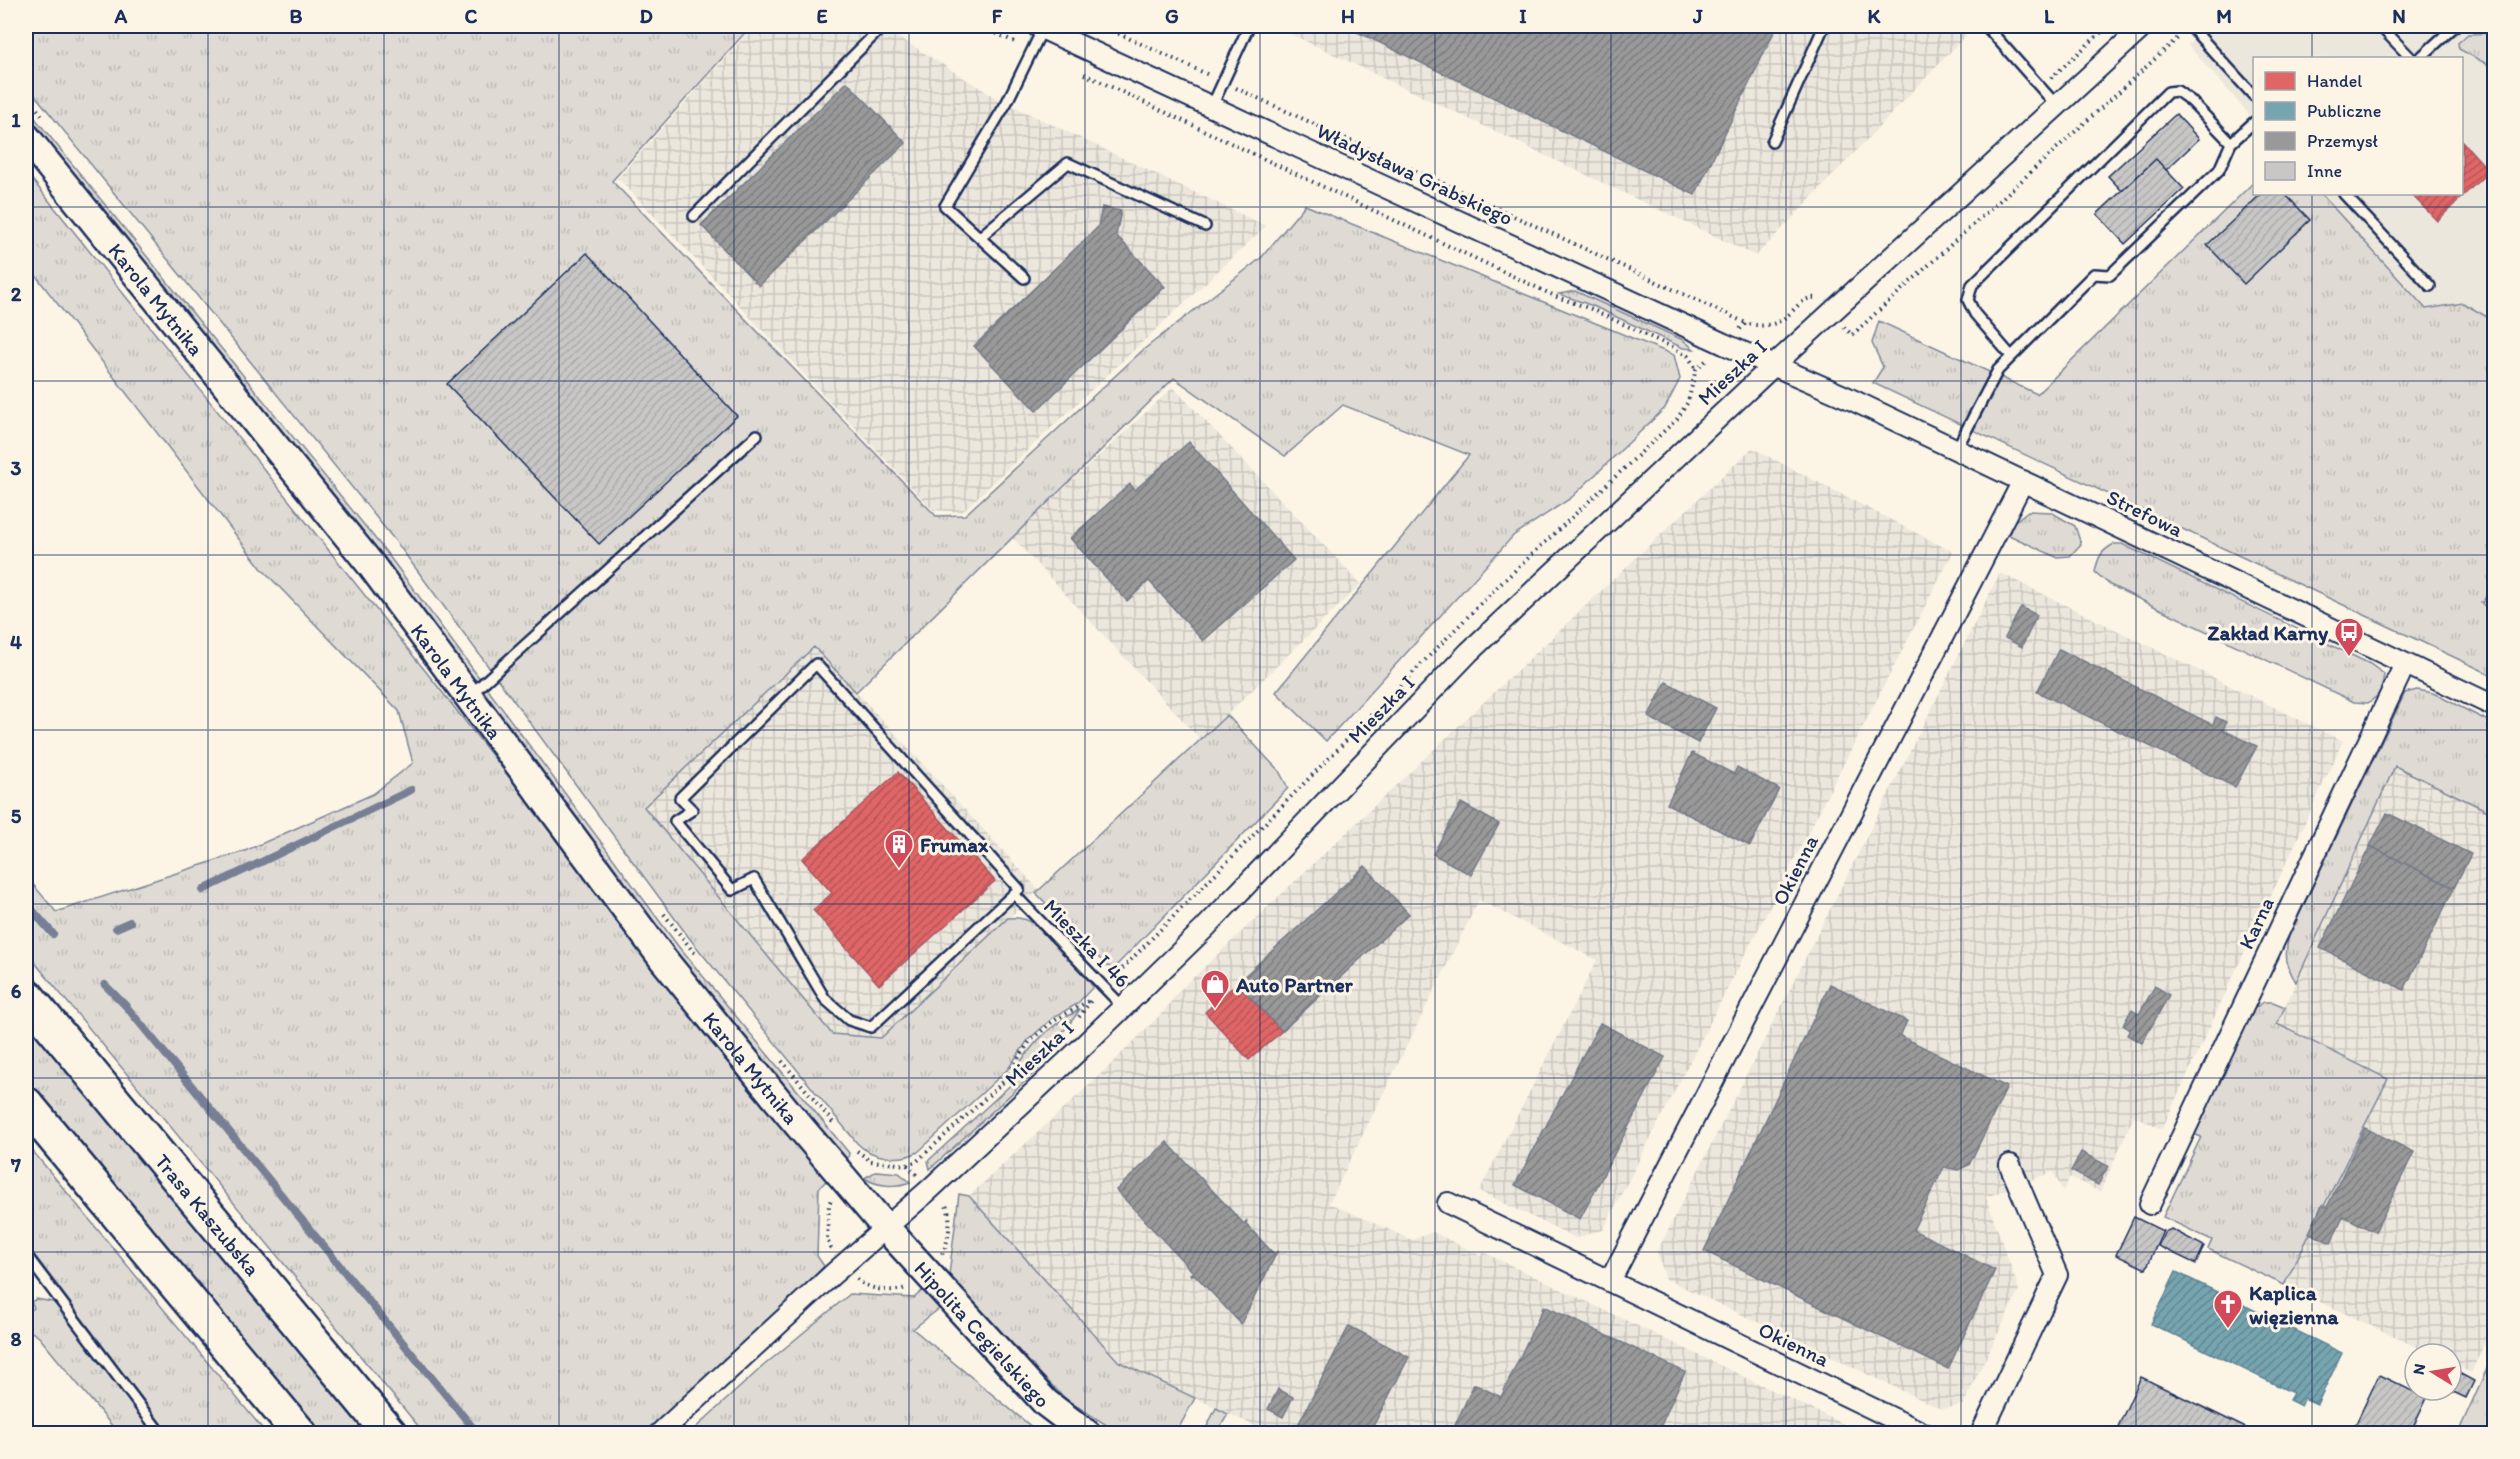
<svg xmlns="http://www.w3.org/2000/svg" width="2520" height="1459" font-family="Itim,sans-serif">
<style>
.built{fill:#ece7dc}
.industrial{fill:url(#industrial-grid)}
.grass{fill:url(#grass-tufts);stroke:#7d8599;stroke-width:1.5}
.shops{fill:url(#shops-hatch);stroke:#a55664;stroke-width:1.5}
.public{fill:url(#public-hatch);stroke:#5b8297;stroke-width:1.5}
.industry{fill:url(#industry-hatch);stroke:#737987;stroke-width:1.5}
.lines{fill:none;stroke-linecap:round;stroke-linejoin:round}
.stream{stroke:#767f94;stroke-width:8}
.building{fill:url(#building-hatch);stroke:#1b2f5e;stroke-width:1.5}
.lane-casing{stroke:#1b2f5e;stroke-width:14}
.street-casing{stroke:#1b2f5e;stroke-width:24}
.secondary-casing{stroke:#1b2f5e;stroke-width:32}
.highway-casing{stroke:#1b2f5e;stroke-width:38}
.path{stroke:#1b2f5e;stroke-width:4;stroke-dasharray:1.5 4.5;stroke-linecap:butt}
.lane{stroke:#fcf5e5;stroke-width:9}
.street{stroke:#fcf5e5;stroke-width:20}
.secondary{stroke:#fcf5e5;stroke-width:27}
.highway{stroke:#fcf5e5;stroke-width:33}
.grid{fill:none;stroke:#1b2f5e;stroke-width:1.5;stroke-opacity:0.55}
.labels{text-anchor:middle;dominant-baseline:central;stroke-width:6;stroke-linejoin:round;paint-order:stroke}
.street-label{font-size:21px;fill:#1b2f5e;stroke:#fcf5e5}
.poi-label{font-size:21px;font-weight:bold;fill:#1b2f5e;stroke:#fcf5e5;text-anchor:start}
.neatline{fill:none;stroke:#1b2f5e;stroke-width:2}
.grid-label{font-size:20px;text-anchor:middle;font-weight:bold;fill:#1b2f5e}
</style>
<defs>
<pattern id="industrial-grid" width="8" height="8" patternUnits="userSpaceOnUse" patternTransform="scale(1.5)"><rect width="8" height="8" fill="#ece7dc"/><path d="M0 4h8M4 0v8" fill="none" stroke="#cac6bf"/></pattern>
<pattern id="grass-tufts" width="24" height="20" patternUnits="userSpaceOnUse" patternTransform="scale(1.5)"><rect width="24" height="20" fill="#dfdbd4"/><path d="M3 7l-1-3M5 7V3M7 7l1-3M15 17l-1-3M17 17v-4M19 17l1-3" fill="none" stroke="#bfbcb8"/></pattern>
<pattern id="shops-hatch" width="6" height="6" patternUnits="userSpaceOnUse" patternTransform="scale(1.5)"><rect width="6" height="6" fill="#e06666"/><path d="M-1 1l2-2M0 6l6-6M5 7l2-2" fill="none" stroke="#b55457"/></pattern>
<pattern id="public-hatch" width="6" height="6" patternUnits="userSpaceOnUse" patternTransform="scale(1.5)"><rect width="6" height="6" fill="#76a5af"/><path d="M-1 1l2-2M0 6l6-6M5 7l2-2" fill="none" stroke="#608792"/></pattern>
<pattern id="industry-hatch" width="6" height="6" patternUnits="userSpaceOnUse" patternTransform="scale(1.5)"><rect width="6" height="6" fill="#999"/><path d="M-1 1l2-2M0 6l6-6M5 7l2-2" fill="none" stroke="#7c7d80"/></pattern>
<pattern id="building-hatch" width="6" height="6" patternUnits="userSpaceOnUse" patternTransform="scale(1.5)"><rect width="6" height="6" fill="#c8c7c6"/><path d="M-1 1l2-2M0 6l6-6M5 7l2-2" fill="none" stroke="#ababac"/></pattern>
</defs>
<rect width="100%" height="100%" fill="#fcf5e5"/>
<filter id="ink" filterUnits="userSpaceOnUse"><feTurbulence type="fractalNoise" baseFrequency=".0167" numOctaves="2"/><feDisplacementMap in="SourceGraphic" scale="12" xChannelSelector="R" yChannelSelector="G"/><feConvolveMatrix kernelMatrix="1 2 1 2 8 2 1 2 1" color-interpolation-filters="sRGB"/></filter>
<g filter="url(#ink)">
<!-- built -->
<path class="built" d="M 2208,26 L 2494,26 L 2494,321 L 2463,303 L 2426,309 L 2321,194 L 2462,194 L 2462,58 L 2254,58 L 2254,120 L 2188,45 Z"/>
<!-- industrial -->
<path class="industrial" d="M 754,26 L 881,26 L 996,98 L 1266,226 L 962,512 L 933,510 L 618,178 Z
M 1274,26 L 1975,26 L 1756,256 Z
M 1173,387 L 1361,584 L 1201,740 L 1012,537 Z
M 1752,448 L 1953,552 L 1603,1230 L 1576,1238 L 1479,1191 L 1597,960 L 1479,900 L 1329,1203 L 1412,1240 L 1433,1232 L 1481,1256 L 1483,1252 L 1862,1433 L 1270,1433 L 1119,1362 L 969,1196 L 1101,1074 L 1165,1010 L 1178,992 Z
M 2000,573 L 2343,741 L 2162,1129 L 2134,1116 L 2100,1192 L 2070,1177 L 2063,1191 L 2053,1172 L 1986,1197 L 2019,1290 L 1963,1405 L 1941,1409 L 1666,1279 L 1657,1252 Z
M 2494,580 L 2494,608 L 2483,602 Z
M 815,647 L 1039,890 L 881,1038 L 832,1034 L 644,807 Z
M 2395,766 L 2494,814 L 2494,1323 L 2471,1373 L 2451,1363 L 2451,1354 L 2431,1354 L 2284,1285 L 2388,1079 L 2277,1024 Z"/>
<!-- grass -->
<path class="grass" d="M 26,26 L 751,26 L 612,181 L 936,516 L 965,515 L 1143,350 L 1261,258 L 1305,205 L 1674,355 L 1680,379 L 1665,408 L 1571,498 L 1514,535 L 1326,741 L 1276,692 L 1469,455 L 1343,405 L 1285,456 L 1174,378 L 856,692 L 814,647 L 644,807 L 832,1034 L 881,1038 L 1008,918 C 1018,917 1028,919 1035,925 C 1052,939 1081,969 1093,987 L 1077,1004 L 1054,1017 L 1028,1040 L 1008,1069 L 918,1152 C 899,1162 871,1158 857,1143 L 690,939 L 397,543 L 26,84 Z
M 2494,33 L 2494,68 L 2459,49 L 2458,43 L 2468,34 Z
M 26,107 L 386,552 L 678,946 L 849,1153 L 847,1163 C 563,823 306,461 26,118 Z
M 26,172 L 435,683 L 827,1180 L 819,1188 L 817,1256 L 824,1266 L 794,1297 L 644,1433 L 424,1433 L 26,952 L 26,876 L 56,912 L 245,851 L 373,794 L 413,763 L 399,711 L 262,569 L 26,263 Z
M 2254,182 L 2254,194 L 2321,194 L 2426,309 L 2463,303 L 2494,321 L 2494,580 L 2483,602 L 2481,602 L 2487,609 L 2494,613 L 2494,676 L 1873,383 L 1883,367 L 1872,343 L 1879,321 L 2037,394 Z
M 1575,291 L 1683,340 L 1694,349 L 1683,348 L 1593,306 L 1559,294 Z
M 2028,511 L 2051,512 L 2075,526 L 2081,544 L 2070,556 L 2056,557 L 2009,535 L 2014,522 Z
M 2114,544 L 2122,544 L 2370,664 L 2384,674 L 2381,693 L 2368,703 L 2354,702 L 2110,585 L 2095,572 C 2098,557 2101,551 2114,544 Z
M 2417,690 L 2433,693 L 2494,724 L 2494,814 L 2395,766 L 2296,982 C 2286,966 2284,955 2289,936 L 2405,693 Z
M 1227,715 L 1279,771 L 1288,788 L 1114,968 L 1107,966 L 1036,893 Z
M 2264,1002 L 2273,1002 L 2285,1007 L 2277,1024 L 2388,1079 L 2284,1285 L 2208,1249 L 2212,1240 L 2163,1217 L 2201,1137 L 2194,1134 L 2252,1010 Z
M 1080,1009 C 1062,1037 1040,1056 1012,1074 C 1034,1042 1046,1028 1080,1009 Z
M 26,1015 L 372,1433 L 316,1433 L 26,1083 Z
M 1047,1061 L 930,1169 L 928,1161 L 1017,1079 Z
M 26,1143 L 266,1433 L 168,1433 L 26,1244 Z
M 877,1171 L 899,1173 L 910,1182 C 895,1188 877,1186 864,1178 Z
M 959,1194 L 969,1196 L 1119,1362 L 1195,1398 L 1176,1433 L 1119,1433 L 1067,1400 L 999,1333 L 949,1275 Z
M 923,1290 L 940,1308 L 913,1329 L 1039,1433 L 690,1433 L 762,1367 L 850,1294 L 914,1298 Z
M 36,1299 L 53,1302 L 58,1307 L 153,1433 L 118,1433 L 39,1337 L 26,1328 L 26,1314 L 34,1308 L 31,1302 Z
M 2494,1353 L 2494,1433 L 2458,1433 Z
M 1216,1408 L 1228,1414 L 1217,1433 L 1204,1433 Z"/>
<!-- shops -->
<path class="shops" d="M 2462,141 L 2489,171 L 2437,221 L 2411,194 L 2462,194 Z
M 898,772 L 995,881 L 879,985 L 813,910 L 832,893 L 802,859 Z
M 1237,983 L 1282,1031 L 1249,1060 L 1205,1012 Z"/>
<!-- public -->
<path class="public" d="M 2176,1272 L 2342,1353 L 2317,1404 L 2304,1398 L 2301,1406 L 2289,1400 L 2293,1393 L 2151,1324 Z"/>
<!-- industry -->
<path class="industry" d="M 1345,26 L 1777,26 L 1695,195 Z
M 847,82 L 906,143 L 759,286 L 701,225 Z
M 1102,207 L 1121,211 L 1116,235 L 1165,287 L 1036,411 L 974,346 L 1098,227 Z
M 1189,442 L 1294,560 L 1203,641 L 1149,581 L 1127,601 L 1070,538 L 1130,484 L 1135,490 Z
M 2021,607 L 2037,615 L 2022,647 L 2005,638 Z
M 2059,649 L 2213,725 L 2216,717 L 2226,722 L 2223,730 L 2257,746 L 2235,787 L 2037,692 Z
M 1666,682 L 1716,708 L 1698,743 L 1648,717 Z
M 1692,753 L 1734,774 L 1737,767 L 1779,789 L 1750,846 L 1667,804 Z
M 1461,803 L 1499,824 L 1471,875 L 1433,854 Z
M 2387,813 L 2471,854 L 2454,888 L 2370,846 Z
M 2370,846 L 2454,888 L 2404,990 L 2320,948 Z
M 1365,866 L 1409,914 L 1282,1031 L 1237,983 Z
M 1830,984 L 1907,1021 L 1900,1036 L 2007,1087 L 1969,1165 L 1958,1170 L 1944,1167 L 1913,1230 L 1995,1270 L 1948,1369 L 1704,1251 Z
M 2155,986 L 2169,995 L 2142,1043 L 2127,1035 L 2130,1030 L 2123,1025 L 2132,1009 L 2139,1014 Z
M 1600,1023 L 1665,1057 L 1580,1219 L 1515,1185 Z
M 2365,1128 L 2414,1152 L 2375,1232 L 2343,1216 L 2331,1243 L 2309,1233 L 2322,1205 L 2327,1207 Z
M 1167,1142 L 1244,1224 L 1247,1220 L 1246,1224 L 1274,1254 L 1277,1252 L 1241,1324 L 1194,1274 L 1191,1276 L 1190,1274 L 1193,1272 L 1116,1190 Z
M 2081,1152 L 2108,1166 L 2098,1185 L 2071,1171 Z
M 1544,1306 L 1685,1372 L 1657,1434 L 1451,1434 L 1474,1384 L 1501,1397 Z
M 1349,1326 L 1409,1357 L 1369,1434 L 1320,1434 L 1299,1423 Z
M 1278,1389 L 1293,1397 L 1283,1417 L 1268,1409 Z"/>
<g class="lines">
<!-- stream -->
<path class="stream" d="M 203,890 L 411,790
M 26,903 L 53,934
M 116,928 L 130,922
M 105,985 L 125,1005 L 478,1434"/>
</g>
<!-- building -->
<path class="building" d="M 2176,114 L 2199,139 L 2166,170 L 2156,159 L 2122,191 L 2108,176 Z
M 2156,159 L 2184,189 L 2125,244 L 2097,214 Z
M 2261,194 L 2285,194 L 2310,220 L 2244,284 L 2207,245 Z
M 587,253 L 737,416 L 599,544 L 447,384 Z
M 2134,1217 L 2163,1231 L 2146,1269 L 2116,1255 Z
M 2171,1229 L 2204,1246 L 2196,1264 L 2158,1246 L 2165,1232 Z
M 2457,1372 L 2474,1381 L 2466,1398 L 2449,1390 L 2451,1390 L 2451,1383 Z
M 2379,1375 L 2427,1398 L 2410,1434 L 2351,1434 Z
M 2141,1377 L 2258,1434 L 2127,1434 L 2117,1429 Z"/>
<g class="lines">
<!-- lane casing -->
<g class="lane-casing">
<path id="lane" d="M 1986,26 L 2057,106
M 2380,26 L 2411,58
M 2191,27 L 2254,96
M 2420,58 L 2455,26
M 1212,106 L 1249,26
M 1772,142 L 1824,26
M 2344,194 L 2430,286
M 694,216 L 883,26
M 980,237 L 1068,163 L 1205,226
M 1024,278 L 945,206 L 1007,102 L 1043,28
M 2011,356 L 1975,314 L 1968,300 L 1972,285 L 2168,92 L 2177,91 L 2191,101 L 2231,143
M 1956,450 L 1998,370 L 2094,274 L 2110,275 L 2219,170 L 2231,143 L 2254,122
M 816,664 L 1019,889 L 871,1027 L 849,1020 L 825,999 L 754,879 L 732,890 L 675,821 L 692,810 L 680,798 Z
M 470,695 L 757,435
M 1014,894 L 1123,1007
M 26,1255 L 161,1434"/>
</g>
<!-- street casing -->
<g class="street-casing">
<path id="street" d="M 1037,26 L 1724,344 L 1846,397 L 2494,706
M 1448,1203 L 1925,1434
M 2150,1204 L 2405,664
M 1610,1281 L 2023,481
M 659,1434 L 833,1274 L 930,1189 L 1078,1051 L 1204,929 L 1469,652 L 1773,366 L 2144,26
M 1981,1434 L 2057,1275 L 2010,1165"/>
</g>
<!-- secondary casing -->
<g class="secondary-casing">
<g id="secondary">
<path id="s1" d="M 26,137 L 371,565 L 663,959 L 789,1114 L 886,1228 L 1046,1403 L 1087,1434"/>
</g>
</g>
<!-- highway casing -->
<g class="highway-casing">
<g id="highway">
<path id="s2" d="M 26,995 L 390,1434"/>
<path d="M 26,1104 L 300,1434"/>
</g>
</g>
<!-- path -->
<path class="path" d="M 980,26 L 1017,43
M 1102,26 L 1211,76
M 1084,74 L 1557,297 L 1591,309 L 1672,347 L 1688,356 L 1696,369
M 2051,78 L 2108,26
M 1236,88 L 1746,323
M 26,95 L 44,118
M 1844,327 L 1852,335 L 2180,36
M 1740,329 L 1746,323 C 1757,326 1769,327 1780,321 C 1792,315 1801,296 1816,298
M 664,914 L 696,955
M 1114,977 L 1493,591 L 1677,419 L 1688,402 L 1696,369 L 1708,359
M 1079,1017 L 1092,999
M 782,1061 L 835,1125
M 1002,1083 L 1022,1071
M 857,1151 L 871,1161
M 871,1161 L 907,1165 L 916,1162 L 1002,1083 L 1030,1041 L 1052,1022 L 1090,1000
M 907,1165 L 917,1175
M 831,1249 L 827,1239 L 829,1204 L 831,1200
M 942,1254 C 949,1242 953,1215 945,1204
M 857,1279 C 867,1290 893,1293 906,1288"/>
<!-- lane -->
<use href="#lane" class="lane"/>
<!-- street -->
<use href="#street" class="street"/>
<!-- secondary -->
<use href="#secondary" class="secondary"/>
<!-- highway -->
<use href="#highway" class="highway"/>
</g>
</g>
<!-- grid -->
<path class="grid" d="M 208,26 L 208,1434M 384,26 L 384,1434M 559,26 L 559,1434M 734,26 L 734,1434M 909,26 L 909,1434M 1085,26 L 1085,1434M 1260,26 L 1260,1434M 1435,26 L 1435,1434M 1611,26 L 1611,1434M 1786,26 L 1786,1434M 1961,26 L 1961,1434M 2136,26 L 2136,1434M 2312,26 L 2312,58M 2312,194 L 2312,1434M 26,207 L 2494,207M 26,381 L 2494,381M 26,555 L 2494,555M 26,730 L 2494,730M 26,904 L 2494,904M 26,1078 L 2494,1078M 26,1252 L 2494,1252"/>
<!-- icons -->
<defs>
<g id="bus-pin" transform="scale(1.5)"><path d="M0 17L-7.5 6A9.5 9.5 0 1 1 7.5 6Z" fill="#d1495b" stroke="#fcf5e5"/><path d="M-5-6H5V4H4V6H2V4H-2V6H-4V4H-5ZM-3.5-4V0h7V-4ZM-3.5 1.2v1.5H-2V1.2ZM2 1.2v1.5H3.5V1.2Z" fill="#fff"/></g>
<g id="building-pin" transform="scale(1.5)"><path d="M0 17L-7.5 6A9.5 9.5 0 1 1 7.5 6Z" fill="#d1495b" stroke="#fcf5e5"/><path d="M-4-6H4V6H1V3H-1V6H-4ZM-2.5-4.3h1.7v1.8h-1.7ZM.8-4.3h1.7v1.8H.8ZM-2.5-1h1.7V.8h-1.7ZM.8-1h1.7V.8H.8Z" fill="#fff"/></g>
<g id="shop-pin" transform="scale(1.5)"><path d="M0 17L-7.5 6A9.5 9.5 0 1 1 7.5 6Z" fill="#d1495b" stroke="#fcf5e5"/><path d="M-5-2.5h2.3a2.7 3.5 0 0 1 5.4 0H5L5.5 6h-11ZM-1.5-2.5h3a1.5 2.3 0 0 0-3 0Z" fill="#fff"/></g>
<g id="church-pin" transform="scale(1.5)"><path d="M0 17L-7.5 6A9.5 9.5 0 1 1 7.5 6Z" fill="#d1495b" stroke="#fcf5e5"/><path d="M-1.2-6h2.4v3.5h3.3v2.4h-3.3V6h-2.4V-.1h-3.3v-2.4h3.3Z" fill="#fff"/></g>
</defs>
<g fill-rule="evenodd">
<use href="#bus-pin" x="2349" y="632"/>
<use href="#building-pin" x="899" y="844"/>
<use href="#shop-pin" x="1215" y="984"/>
<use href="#church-pin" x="2228" y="1304"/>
</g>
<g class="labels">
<!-- street labels -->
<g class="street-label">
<text transform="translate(1415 174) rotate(25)">Władysława Grabskiego</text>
<text stroke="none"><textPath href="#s1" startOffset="208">Karola Mytnika</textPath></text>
<text transform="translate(1732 372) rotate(-43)">Mieszka I</text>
<text transform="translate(2145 513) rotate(26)">Strefowa</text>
<text stroke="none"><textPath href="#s1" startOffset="694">Karola Mytnika</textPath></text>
<text transform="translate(1381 709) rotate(-46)">Mieszka I</text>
<text transform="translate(1795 870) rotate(-63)">Okienna</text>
<text transform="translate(2256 923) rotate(-65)">Karna</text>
<text transform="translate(1087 943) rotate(46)">Mieszka I 46</text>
<text transform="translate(1039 1053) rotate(-43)">Mieszka I</text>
<text stroke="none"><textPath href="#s1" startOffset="1180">Karola Mytnika</textPath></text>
<text stroke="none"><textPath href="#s2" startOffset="285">Trasa Kaszubska</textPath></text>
<text stroke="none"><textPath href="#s1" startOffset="1533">Hipolita Cegielskiego</textPath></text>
<text transform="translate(1794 1344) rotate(26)">Okienna</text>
</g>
<!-- poi labels -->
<g class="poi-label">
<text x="2328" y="632" text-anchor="end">Zakład Karny</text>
<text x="920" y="844">Frumax</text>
<text x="1236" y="984">Auto Partner</text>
<text x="2249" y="1292">Kaplica<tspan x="2249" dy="24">więzienna</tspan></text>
</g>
</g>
<!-- margin -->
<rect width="2520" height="1459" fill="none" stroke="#fcf5e5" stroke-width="66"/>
<!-- legend -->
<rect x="2253" y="57" width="210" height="138" fill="#fcf5e5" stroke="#a2a6af" stroke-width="1.5"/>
<rect x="2265" y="72" width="30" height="18" fill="#e06666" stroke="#a2a6af" stroke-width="1.5"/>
<text x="2307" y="87" font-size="18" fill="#1b2f5e">Handel</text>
<rect x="2265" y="102" width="30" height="18" fill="#76a5af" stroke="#a2a6af" stroke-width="1.5"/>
<text x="2307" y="117" font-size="18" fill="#1b2f5e">Publiczne</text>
<rect x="2265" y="132" width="30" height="18" fill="#999999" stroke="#a2a6af" stroke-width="1.5"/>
<text x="2307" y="147" font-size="18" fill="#1b2f5e">Przemysł</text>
<rect x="2265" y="162" width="30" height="18" fill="#c8c7c6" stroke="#a2a6af" stroke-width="1.5"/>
<text x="2307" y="177" font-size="18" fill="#1b2f5e">Inne</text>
<!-- north arrow -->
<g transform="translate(2433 1372) rotate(281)"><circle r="28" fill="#fcf5e5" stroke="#a2a6af" stroke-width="1.5"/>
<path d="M0-4.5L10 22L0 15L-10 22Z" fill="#d1495b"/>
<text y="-9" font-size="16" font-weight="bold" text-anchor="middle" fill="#1b2f5e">N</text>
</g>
<rect x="33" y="33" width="2454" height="1393" class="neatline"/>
<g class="grid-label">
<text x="121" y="23">A</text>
<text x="296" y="23">B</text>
<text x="471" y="23">C</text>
<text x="646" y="23">D</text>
<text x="822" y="23">E</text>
<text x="997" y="23">F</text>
<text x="1172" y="23">G</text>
<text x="1348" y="23">H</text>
<text x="1523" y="23">I</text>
<text x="1698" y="23">J</text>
<text x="1874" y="23">K</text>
<text x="2049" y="23">L</text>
<text x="2224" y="23">M</text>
<text x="2399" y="23">N</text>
<text x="16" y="127">1</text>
<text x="16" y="301">2</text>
<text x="16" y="475">3</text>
<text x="16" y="649">4</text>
<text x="16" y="823">5</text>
<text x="16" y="998">6</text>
<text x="16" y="1172">7</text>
<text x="16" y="1346">8</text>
</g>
</svg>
